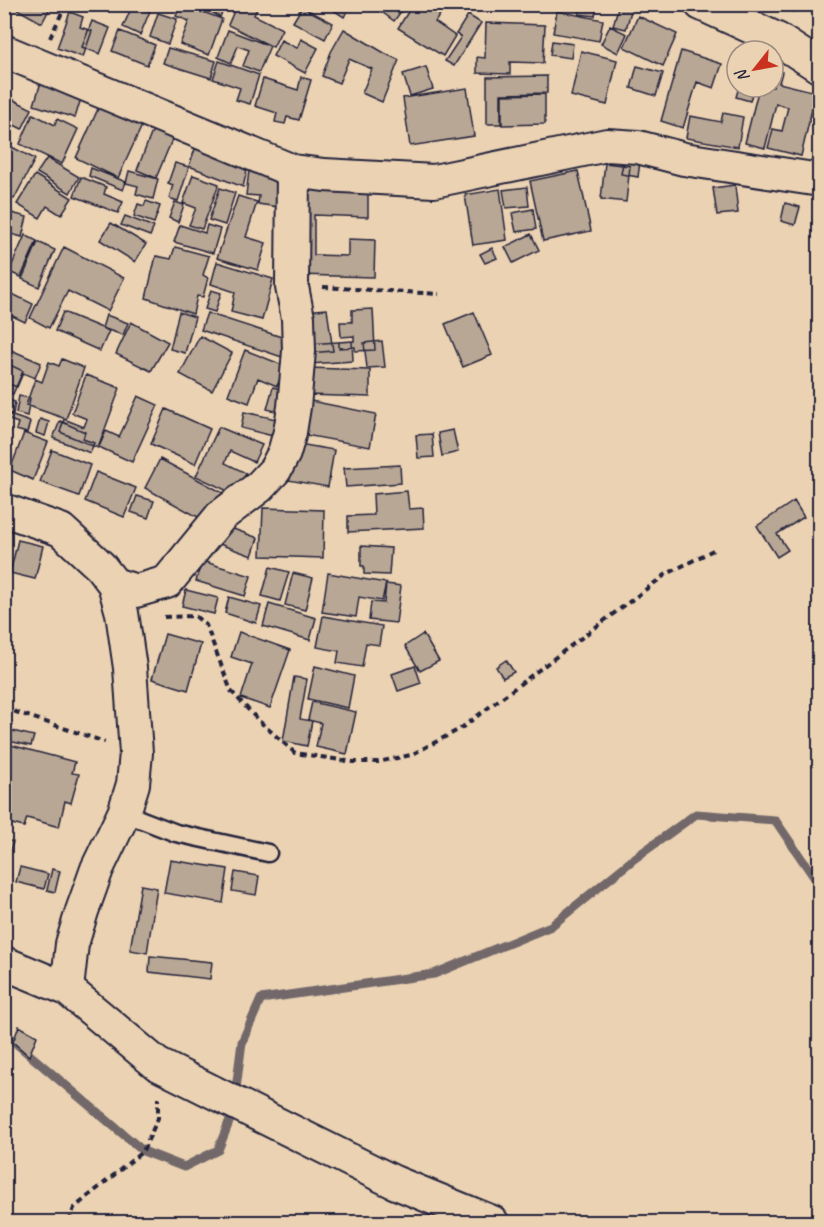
<svg xmlns="http://www.w3.org/2000/svg" width="824" height="1227" font-family="Caveat,sans-serif">
<style>
.lines{fill:none;stroke-linecap:round;stroke-linejoin:round}
.stream{stroke:#72686a;stroke-width:9}
.building{fill:#b9a795;stroke:#22223b;stroke-width:1.5}
.service-casing{stroke:#22223b;stroke-width:21}
.minor-casing{stroke:#22223b;stroke-width:36}
.path{stroke:#22223b;stroke-width:4;stroke-dasharray:6 4.5;stroke-linecap:butt}
.service{stroke:#ebd2b3;stroke-width:16}
.minor{stroke:#ebd2b3;stroke-width:32}
</style>
<rect width="100%" height="100%" fill="#ebd2b3"/>
<filter id="ink" filterUnits="userSpaceOnUse"><feTurbulence type="fractalNoise" baseFrequency=".0167" numOctaves="2"/><feDisplacementMap in="SourceGraphic" scale="12" xChannelSelector="R" yChannelSelector="G"/><feConvolveMatrix kernelMatrix="1 2 1 2 8 2 1 2 1" color-interpolation-filters="sRGB"/></filter>
<g filter="url(#ink)">
<g class="lines">
<!-- stream -->
<path class="stream" d="M 4,1033 L 143,1151 L 184,1167 L 218,1150 L 233,1112 L 242,1042 L 261,999 L 434,974 L 551,926 L 635,858 L 696,814 L 775,820 L 814,877 L 820,879"/>
</g>
<!-- building -->
<path class="building" d="M 8,4 L 52,4 L 42,23 Z
M 133,4 L 150,11 L 140,35 L 123,27 Z
M 181,4 L 222,19 L 209,55 L 180,44 L 189,21 L 176,16 Z
M 197,4 L 226,4 L 220,17 Z
M 237,4 L 259,4 L 254,15 L 282,29 L 273,47 L 228,25 Z
M 332,4 L 351,4 L 344,17 L 330,8 Z
M 371,4 L 404,4 L 405,6 L 394,21 Z
M 413,4 L 447,4 L 435,22 L 455,36 L 443,56 L 398,28 Z
M 581,4 L 597,4 L 595,16 L 579,14 Z
M 619,4 L 633,4 L 626,29 L 613,26 Z
M 302,7 L 333,23 L 325,39 L 293,22 Z
M 557,11 L 603,20 L 599,41 L 553,33 Z
M 70,12 L 83,17 L 80,27 L 92,31 L 83,57 L 57,48 Z
M 158,13 L 177,19 L 168,44 L 150,37 Z
M 468,15 L 481,23 L 454,66 L 445,61 L 461,37 L 456,34 Z
M 638,16 L 677,34 L 663,66 L 624,47 Z
M 92,21 L 110,28 L 100,54 L 82,47 Z
M 486,23 L 545,25 L 543,63 L 510,62 L 510,74 L 477,73 L 477,57 L 485,58 Z
M 610,26 L 627,34 L 618,53 L 601,44 Z
M 344,29 L 386,54 L 399,60 L 382,102 L 362,93 L 372,69 L 349,59 L 339,83 L 322,76 L 331,52 Z
M 228,30 L 270,46 L 259,72 L 243,66 L 249,50 L 238,46 L 231,63 L 218,57 Z
M 120,31 L 155,45 L 147,65 L 112,51 Z
M 301,39 L 318,48 L 305,73 L 273,56 L 281,40 L 297,48 Z
M 552,41 L 573,44 L 571,58 L 550,55 Z
M 168,48 L 216,61 L 211,78 L 163,63 Z
M 581,51 L 617,60 L 607,105 L 571,96 Z
M 681,51 L 722,64 L 714,88 L 697,82 L 683,128 L 661,121 Z
M 219,61 L 259,75 L 250,104 L 236,100 L 240,88 L 213,79 Z
M 637,66 L 663,73 L 656,96 L 631,88 Z
M 426,67 L 433,89 L 410,96 L 403,74 Z
M 773,70 L 782,72 L 779,83 L 816,92 L 801,156 L 768,148 L 773,129 L 782,131 L 788,107 L 776,104 L 765,148 L 745,143 L 759,87 L 773,87 Z
M 547,76 L 547,93 L 501,94 L 501,124 L 487,124 L 487,77 Z
M 301,77 L 311,80 L 299,120 L 287,117 L 285,124 L 275,122 L 277,113 L 255,106 L 263,79 L 298,90 Z
M 41,82 L 82,95 L 75,118 L 34,105 Z
M 739,87 L 754,87 L 750,101 L 736,97 Z
M 467,88 L 474,136 L 410,146 L 403,98 Z
M 545,94 L 545,124 L 502,125 L 502,95 Z
M 4,95 L 32,109 L 22,129 L 4,120 Z
M 102,100 L 145,119 L 118,178 L 76,158 Z
M 723,113 L 743,117 L 738,147 L 686,138 L 690,116 L 721,122 Z
M 33,114 L 55,125 L 57,119 L 78,129 L 62,164 L 20,144 Z
M 159,114 L 179,123 L 156,178 L 137,170 Z
M 199,138 L 250,157 L 243,187 L 189,166 Z
M 8,145 L 35,159 L 14,199 L 4,194 L 4,152 Z
M 47,158 L 79,177 L 70,193 L 37,173 Z
M 624,158 L 640,161 L 638,177 L 621,174 Z
M 175,163 L 189,167 L 178,201 L 169,198 L 173,185 L 168,183 Z
M 605,163 L 630,166 L 626,202 L 601,199 Z
M 91,168 L 126,182 L 123,190 L 89,176 Z
M 129,171 L 158,179 L 153,199 L 136,194 L 138,186 L 126,183 Z
M 249,171 L 289,176 L 285,208 L 258,204 L 259,196 L 246,195 Z
M 578,171 L 591,231 L 543,241 L 530,181 Z
M 35,175 L 72,198 L 61,215 L 47,206 L 40,218 L 17,204 Z
M 193,175 L 219,184 L 202,229 L 189,225 L 196,208 L 183,203 Z
M 81,177 L 106,187 L 104,194 L 123,202 L 118,213 L 74,196 Z
M 298,185 L 368,186 L 368,217 L 314,215 L 314,255 L 348,256 L 348,239 L 375,240 L 374,277 L 297,275 Z
M 735,185 L 738,213 L 717,215 L 713,188 Z
M 527,187 L 529,206 L 506,208 L 503,190 Z
M 220,188 L 235,193 L 225,225 L 209,220 Z
M 500,189 L 507,240 L 473,245 L 465,195 Z
M 238,196 L 257,202 L 246,237 L 266,243 L 258,270 L 217,258 Z
M 146,201 L 160,206 L 154,223 L 134,216 L 138,204 L 144,206 Z
M 175,202 L 184,205 L 178,222 L 169,218 Z
M 785,203 L 800,207 L 795,225 L 781,221 Z
M 533,209 L 536,229 L 516,232 L 512,213 Z
M 4,211 L 27,217 L 22,237 L 4,232 Z
M 125,216 L 154,227 L 150,236 L 121,225 Z
M 111,223 L 146,244 L 135,262 L 100,240 Z
M 180,225 L 205,233 L 207,225 L 220,229 L 213,253 L 174,242 Z
M 531,234 L 539,250 L 513,263 L 505,247 Z
M 25,235 L 37,241 L 21,277 L 9,272 Z
M 38,242 L 55,250 L 39,287 L 22,279 Z
M 64,247 L 124,278 L 108,311 L 68,291 L 49,328 L 30,318 Z
M 175,247 L 209,256 L 203,275 L 208,278 L 203,297 L 197,296 L 193,314 L 146,298 L 156,256 L 171,259 Z
M 492,248 L 497,258 L 485,263 L 480,254 Z
M 217,262 L 273,279 L 262,320 L 231,312 L 235,292 L 211,284 Z
M 4,290 L 33,304 L 25,322 L 4,312 Z
M 211,290 L 221,293 L 215,312 L 205,309 Z
M 327,309 L 333,351 L 309,353 L 304,311 Z
M 373,309 L 375,350 L 355,351 L 355,347 L 339,348 L 339,342 L 354,341 L 354,336 L 341,337 L 340,322 L 352,322 L 352,310 Z
M 63,312 L 109,331 L 100,351 L 55,331 Z
M 179,312 L 195,317 L 185,353 L 170,349 Z
M 474,312 L 492,355 L 463,367 L 445,324 Z
M 207,313 L 291,340 L 285,358 L 201,330 Z
M 106,315 L 128,323 L 123,335 L 102,328 Z
M 131,322 L 168,342 L 151,371 L 116,354 Z
M 200,336 L 232,353 L 212,391 L 180,374 Z
M 352,341 L 353,361 L 310,364 L 309,344 Z
M 382,341 L 385,367 L 367,368 L 364,343 Z
M 11,350 L 41,363 L 35,378 L 23,373 L 17,387 L 4,382 L 4,365 Z
M 245,350 L 285,366 L 277,386 L 258,378 L 249,403 L 228,395 Z
M 62,359 L 84,368 L 66,419 L 26,405 L 35,379 L 42,382 L 49,362 L 59,366 Z
M 6,363 L 23,371 L 13,394 L 4,390 Z
M 308,368 L 370,370 L 370,397 L 307,395 Z
M 86,375 L 120,388 L 98,448 L 60,432 L 64,419 L 84,427 L 87,419 L 72,413 Z
M 273,387 L 293,393 L 287,414 L 267,409 Z
M 19,396 L 30,398 L 27,416 L 16,413 Z
M 138,396 L 158,405 L 132,462 L 99,447 L 106,431 L 119,437 Z
M 4,399 L 15,402 L 13,414 L 4,413 Z
M 306,400 L 376,414 L 370,447 L 300,434 Z
M 166,409 L 210,429 L 195,464 L 151,444 Z
M 244,412 L 281,420 L 277,437 L 241,428 Z
M 4,413 L 30,422 L 27,433 L 16,430 L 18,423 L 4,418 Z
M 40,419 L 49,422 L 45,436 L 36,433 Z
M 60,421 L 85,432 L 83,439 L 94,443 L 90,453 L 53,438 Z
M 219,427 L 262,445 L 254,462 L 230,451 L 225,463 L 246,473 L 236,495 L 196,476 Z
M 4,429 L 11,430 L 4,463 Z
M 453,430 L 458,452 L 442,456 L 438,433 Z
M 24,433 L 48,442 L 33,480 L 10,470 Z
M 432,434 L 434,457 L 418,458 L 416,435 Z
M 293,443 L 334,450 L 328,487 L 288,480 Z
M 52,450 L 90,465 L 79,496 L 40,482 Z
M 160,459 L 225,494 L 209,523 L 145,488 Z
M 400,465 L 401,483 L 346,487 L 344,468 Z
M 96,472 L 136,488 L 124,517 L 85,501 Z
M 407,491 L 409,509 L 423,508 L 424,528 L 348,532 L 348,516 L 374,515 L 373,494 Z
M 137,496 L 154,501 L 148,518 L 131,512 Z
M 794,501 L 804,517 L 777,534 L 788,550 L 777,557 L 757,526 Z
M 263,508 L 324,510 L 323,558 L 261,556 Z
M 217,523 L 258,538 L 252,556 L 211,541 Z
M 18,540 L 43,546 L 35,579 L 10,573 Z
M 361,546 L 391,548 L 389,575 L 364,574 L 364,566 L 361,566 Z
M 202,561 L 251,576 L 245,596 L 196,581 Z
M 270,567 L 289,572 L 280,601 L 262,596 Z
M 293,573 L 313,578 L 305,610 L 285,605 Z
M 328,573 L 386,583 L 382,601 L 359,597 L 356,617 L 322,612 Z
M 386,584 L 401,586 L 396,623 L 369,620 L 371,602 L 384,603 Z
M 186,590 L 218,598 L 214,614 L 182,606 Z
M 229,597 L 261,606 L 256,623 L 225,613 Z
M 269,604 L 316,618 L 310,640 L 263,626 Z
M 323,616 L 382,626 L 379,645 L 366,643 L 362,667 L 337,663 L 339,651 L 317,647 Z
M 239,632 L 290,650 L 270,708 L 241,698 L 252,664 L 231,657 Z
M 165,634 L 201,644 L 188,690 L 152,679 Z
M 423,634 L 439,661 L 420,671 L 405,646 Z
M 506,660 L 514,672 L 503,678 L 496,667 Z
M 315,666 L 354,676 L 348,708 L 308,699 Z
M 415,666 L 421,683 L 398,691 L 392,674 Z
M 294,677 L 307,679 L 300,719 L 312,721 L 307,746 L 283,741 Z
M 312,702 L 356,712 L 347,754 L 316,747 L 321,723 L 308,720 Z
M 4,729 L 34,736 L 31,746 L 4,740 Z
M 7,744 L 75,762 L 72,773 L 79,774 L 71,803 L 65,801 L 59,827 L 27,818 L 24,827 L 4,822 L 4,755 Z
M 4,839 L 13,842 L 7,858 L 4,857 Z
M 170,860 L 228,869 L 223,903 L 164,893 Z
M 20,867 L 48,874 L 44,889 L 16,882 Z
M 52,869 L 60,871 L 55,892 L 47,890 Z
M 235,872 L 259,876 L 256,895 L 232,891 Z
M 141,885 L 157,888 L 147,953 L 130,950 Z
M 150,956 L 212,962 L 210,979 L 149,972 Z
M 19,1026 L 37,1036 L 29,1056 L 13,1042 Z"/>
<g class="lines">
<!-- service casing -->
<g class="service-casing">
<path id="service" d="M 124,813 L 176,833 L 268,853"/>
</g>
<!-- minor casing -->
<g class="minor-casing">
<path id="minor" d="M 701,4 L 777,39 L 820,67
M 4,51 L 293,171 L 324,175 L 434,181 L 607,145 L 638,147 L 684,159 L 820,180
M 4,510 L 61,530 L 100,566 L 114,584 L 122,613 L 130,668 L 136,753 L 133,784 L 124,813 L 97,869 L 82,911 L 72,944 L 67,989
M 114,584 L 136,591 L 167,582 L 221,516 L 259,487 L 275,470 L 284,453 L 290,432 L 294,407 L 299,351 L 298,318 L 292,287 L 293,171
M 4,963 L 67,989 L 157,1064 L 394,1182 L 492,1222"/>
</g>
<!-- path -->
<path class="path" d="M 792,12 L 796,4
M 50,38 L 66,4
M 323,287 L 439,294
M 164,617 L 195,616 L 206,625 L 231,691 L 258,720 L 295,753 L 354,762 L 378,762 L 411,755 L 460,729 L 665,575 L 717,548
M 4,708 L 105,742
M 69,1222 L 74,1208 L 143,1151 L 158,1118 L 158,1098"/>
<!-- service -->
<use href="#service" class="service"/>
<!-- minor -->
<use href="#minor" class="minor"/>
</g>
</g>
<!-- margin -->
<rect width="824" height="1227" fill="none" stroke="#ebd2b3" stroke-width="24"/>
<rect x="12" y="12" width="800" height="1203" fill="none" stroke="#22223b" stroke-width="2" filter="url(#ink)"/>
<!-- north arrow -->
<g transform="translate(755 69) rotate(239)"><circle r="28" fill="#ebd2b3" stroke="#9b8c83" stroke-width="1.5"/>
<path d="M0-4.5L10 22L0 15L-10 22Z" fill="#c8321e"/>
<text y="-9" font-size="16" font-weight="bold" text-anchor="middle" fill="#22223b">N</text>
</g>
</svg>
